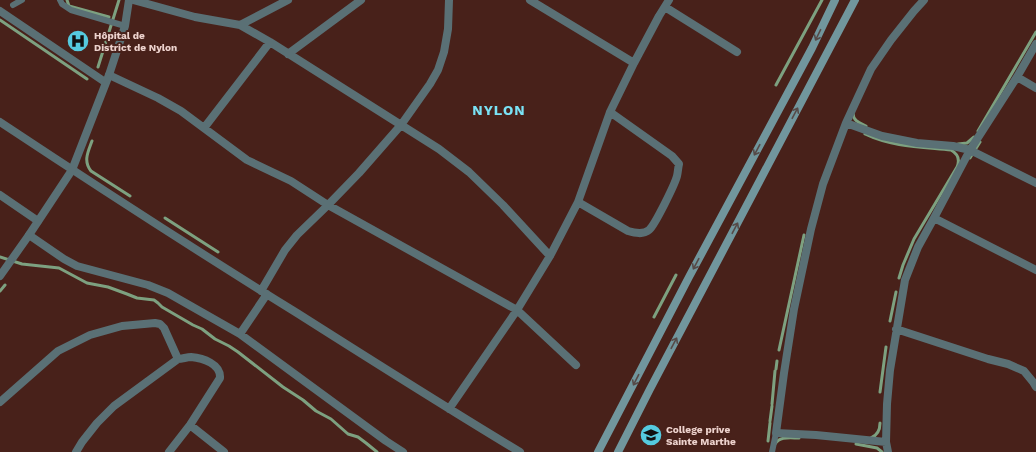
<svg xmlns="http://www.w3.org/2000/svg" width="1036" height="452" font-family="'Work Sans',sans-serif">
<style>
.lines{fill:none;stroke-linecap:round;stroke-linejoin:round}
.stream{stroke:#7da180;stroke-width:3}
.service{stroke:#5a7075;stroke-width:6}
.minor{stroke:#5a7075;stroke-width:8}
.tertiary{stroke:#5a7075;stroke-width:8}
.secondary{stroke:#71969d;stroke-width:8}
.oneway{stroke:#564a48}
.labels{text-anchor:middle;dominant-baseline:central;stroke-width:4;stroke-linejoin:round;paint-order:stroke}
.poi-label{font-size:10px;font-weight:bold;fill:#eed3ce;stroke:#48211a;text-anchor:start}
.district-label{font-size:14px;font-weight:bold;letter-spacing:1px;fill:#7ae2f5;stroke:#48211a}
</style>
<rect width="100%" height="100%" fill="#48211a"/>
<g class="lines">
<!-- stream -->
<path class="stream" d="M 67,0 L 69,6 L 109,17
M 0,20 L 87,79
M 98,67 L 119,0
M 776,85 L 822,0
M 853,113 C 853,121 860,123 866,126
M 978,131 L 1036,32
M 865,134 C 892,147 921,147 951,150 C 958,154 960,160 957,167 L 914,239 L 903,265 L 899,278
M 92,141 C 88,152 83,161 91,171 L 130,196
M 958,144 L 967,143 L 974,137
M 970,158 L 980,142
M 165,218 L 218,252
M 0,257 L 22,264 L 59,268 L 87,283 L 108,287 L 127,294 L 137,298 L 154,300 L 158,303 L 162,307 L 193,325 L 202,329 L 215,339 L 229,346 L 238,352 L 283,387 L 303,400 L 316,411 L 331,419 L 348,434 L 358,437 L 366,443 L 377,452
M 0,291 L 5,285
M 654,317 L 676,275
M 890,321 L 896,292
M 779,350 L 804,235
M 776,369 L 777,361
M 880,392 L 886,347
M 772,404 L 775,371
M 770,421 L 772,406
M 871,438 C 878,435 880,430 880,423
M 768,441 L 770,423
M 775,444 C 780,436 790,438 799,438
M 856,444 L 877,448 L 882,452"/>
<!-- service -->
<path class="service" d="M 60,0 L 62,4 L 71,10 L 125,26
M 13,5 L 22,0
M 772,452 L 776,433"/>
<!-- minor -->
<path class="minor" d="M 133,0 L 195,17 L 240,25 L 270,42 L 439,149 L 469,172 L 503,205 L 550,256
M 530,0 L 634,63
M 665,7 L 737,52
M 0,11 L 105,82
M 240,25 L 288,0
M 288,54 L 361,0
M 109,75 L 158,98 L 181,111 L 247,160 L 291,181 L 328,205 L 517,310 L 576,365
M 1017,77 L 1036,88
M 0,122 C 98,187 197,251 297,313 C 371,360 445,407 520,452
M 846,123 L 882,136 L 917,143 L 953,146 L 970,150 L 1036,183
M 204,128 L 270,42
M 0,195 L 38,221
M 578,202 L 628,231 C 635,233 643,235 649,230 C 655,225 675,184 677,176 C 678,172 678,168 679,164 L 672,156 L 610,112
M 934,218 L 1036,270
M 29,235 L 64,259 L 77,266 L 92,270 L 148,285 L 168,293 L 240,334 L 386,441 L 403,452
M 261,291 L 285,250 L 297,235 L 328,205 L 359,173 L 401,125 L 430,84 L 438,70 L 444,52 L 448,29 L 449,0
M 896,329 L 988,359 L 1008,364 L 1024,371 L 1033,382 L 1036,387
M 240,334 L 267,294
M 0,402 L 58,351 L 90,335 L 122,326 L 155,323 L 160,324 L 164,328 L 178,359
M 449,409 L 517,310 L 550,256 L 578,202 L 610,112 L 634,63 L 659,16 L 669,0
M 190,425 L 224,452
M 886,442 L 816,435 L 776,433 L 784,373 L 794,309 L 811,229 L 823,184 L 846,123 L 871,69 L 891,40 L 914,11 L 924,0
M 76,452 L 82,442 L 97,423 L 114,406 L 178,359 C 182,359 187,357 191,357 C 203,358 221,364 220,378 L 190,425 L 169,452
M 888,452 L 886,442 L 887,404 L 890,370 L 905,280 L 918,247 L 934,218 L 970,150 L 1017,77 L 1036,44"/>
<!-- tertiary -->
<path class="tertiary" d="M 0,276 L 29,235 L 72,170 L 109,75 L 125,26 L 129,0"/>
<!-- secondary -->
<path class="secondary" d="M 598,452 L 689,277 L 812,48 L 835,0
M 618,452 L 650,389 L 855,0"/>
</g>
<!-- one-way arrows -->
<defs><path id="oneway-shaft" d="M-6 0H5M1.5-3L5.5 0L1.5 3" fill="none" stroke-width="1.6" stroke-linecap="round" stroke-linejoin="round"/></defs>
<g class="oneway">
<use href="#oneway-shaft" transform="translate(818 35) rotate(116)"/>
<use href="#oneway-shaft" transform="translate(795 113) rotate(-62)"/>
<use href="#oneway-shaft" transform="translate(757 150) rotate(118)"/>
<use href="#oneway-shaft" transform="translate(735 228) rotate(-62)"/>
<use href="#oneway-shaft" transform="translate(696 264) rotate(118)"/>
<use href="#oneway-shaft" transform="translate(674 343) rotate(-62)"/>
<use href="#oneway-shaft" transform="translate(636 380) rotate(117)"/>
</g>
<!-- icons -->
<defs>
<g id="hospital-disc" transform="scale(1.15)"><circle r="9.5" fill="#55cadf" stroke="#48211a"/><path d="M-5-5h3v3.5h4V-5h3V5h-3V1.5h-4V5h-3Z" fill="#111"/></g>
<g id="school-disc" transform="scale(1.15)"><circle r="9.5" fill="#55cadf" stroke="#48211a"/><path d="M0-5L7-2L0 1L-7-2ZM-4 1L0 2.5L4 1V4Q0 6-4 4Z" fill="#111"/></g>
</defs>
<g fill-rule="evenodd">
<use href="#hospital-disc" x="78" y="41"/>
<use href="#school-disc" x="651" y="435"/>
</g>
<g class="labels">
<!-- poi labels -->
<g class="poi-label">
<text x="94" y="35">Hôpital de<tspan x="94" dy="12">District de Nylon</tspan></text>
<text x="666" y="429">College prive<tspan x="666" dy="12">Sainte Marthe</tspan></text>
</g>
<!-- district labels -->
<g class="district-label">
<text x="499" y="110">NYLON</text>
</g>
</g>
</svg>
